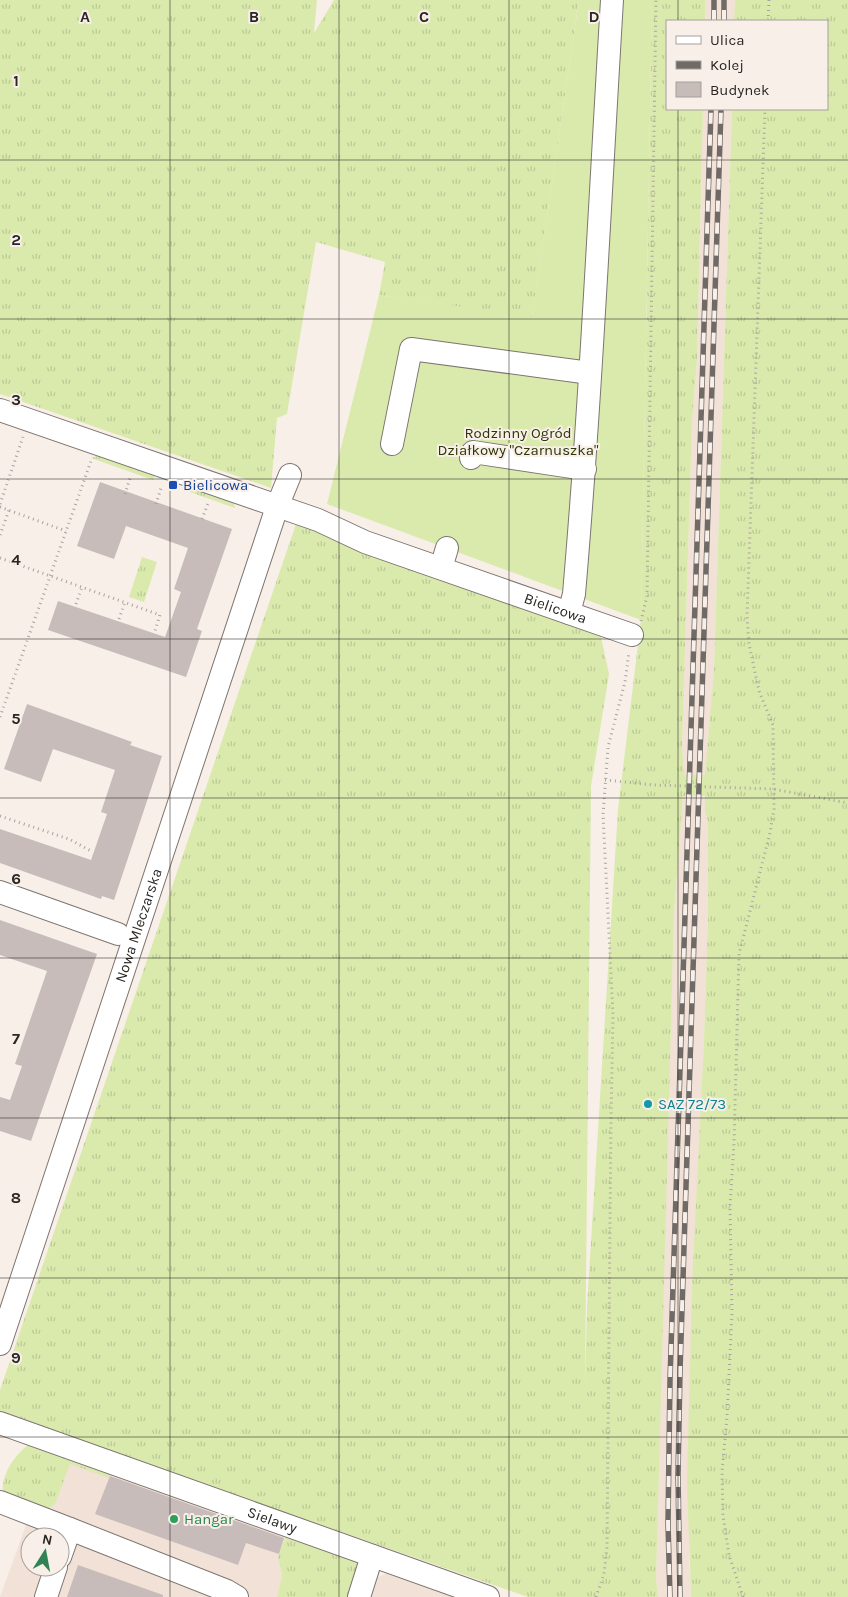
<svg xmlns="http://www.w3.org/2000/svg" width="848" height="1597" font-family="Karla,sans-serif">
<style>
.built{fill:#f1e1d6;fill-rule:evenodd}
.grass{fill:url(#grass-tufts)}
.garden{fill:#daeaad}
.building{fill:#c7bcba}
.lines{fill:none;stroke-linecap:round;stroke-linejoin:round}
.minor-casing{stroke:#7d7570;stroke-width:24}
.path{stroke:#a9a29d;stroke-width:3;stroke-dasharray:1 4;stroke-linecap:butt}
.minor{stroke:#fff;stroke-width:22}
.rail-casing{stroke:#6f6a66;stroke-width:5.5}
.rail{stroke:#f8efe9;stroke-width:4;stroke-dasharray:11;stroke-linecap:butt}
.grid{fill:none;stroke:#292623;stroke-width:1;stroke-opacity:0.55}
.transit-dot{fill:#1a4fb4;stroke:#f8efe9;stroke-width:2}
.culture-dot{fill:#0f9aa8;stroke:#f8efe9;stroke-width:2}
.leisure-dot{fill:#2e9e5b;stroke:#f8efe9;stroke-width:2}
.labels{text-anchor:middle;dominant-baseline:central;stroke-width:4;stroke-linejoin:round;paint-order:stroke}
.park-label{font-size:15px;fill:#2e3606;stroke:#f8efe9}
.transit-label{font-size:15px;fill:#164399;stroke:#f8efe9;text-anchor:start}
.street-label{font-size:15px;fill:#292623;stroke:#f8efe9}
.culture-label{font-size:15px;fill:#0d838f;stroke:#f8efe9;text-anchor:start}
.leisure-label{font-size:15px;fill:#27864d;stroke:#f8efe9;text-anchor:start}
.grid-label{font-size:16px;text-anchor:middle;font-weight:bold;fill:#292623;stroke:#f8efe9;stroke-width:4;stroke-linejoin:round;paint-order:stroke}
</style>
<defs>
<pattern id="grass-tufts" width="24" height="20" patternUnits="userSpaceOnUse" patternTransform="scale(1.25)"><rect width="24" height="20" fill="#daeaad"/><path d="M3 7l-1-3M5 7V3M7 7l1-3M15 17l-1-3M17 17v-4M19 17l1-3" fill="none" stroke="#bbc995"/></pattern>
</defs>
<rect width="100%" height="100%" fill="#f8efe9"/>
<!-- built -->
<path class="built" d="M 705,0 L 735,0 L 734,21 L 705,21 Z
M 703,109 L 732,109 L 714,670 L 706,775 L 683,775 L 682,747 L 692,423 L 697,359 Z
M 683,796 L 705,797 L 705,813 L 708,821 L 708,916 L 704,1040 L 690,1383 L 689,1556 L 691,1597 L 658,1597 L 656,1579 L 660,1382 L 674,914 Z
M 52,1453 L 286,1535 L 278,1557 L 282,1576 L 277,1597 L 0,1597 ZM 30,1537 L 60,1537 L 60,1567 L 30,1567 Z
M 390,1572 L 463,1597 L 369,1597 L 376,1578 Z"/>
<!-- grass -->
<path class="grass" d="M 0,0 L 317,0 L 314,33 L 334,0 L 579,0 L 532,318 L 379,295 L 385,262 L 316,242 L 287,414 L 277,418 L 271,488 L 0,394 Z
M 652,0 L 705,0 L 705,21 L 667,21 L 667,109 L 703,109 L 697,359 L 692,423 L 682,747 L 684,775 L 705,775 L 714,670 L 732,109 L 827,109 L 827,21 L 734,21 L 735,0 L 848,0 L 848,1597 L 691,1597 L 687,1481 L 692,1286 L 704,1040 L 708,916 L 708,821 L 705,813 L 705,796 L 683,796 L 674,914 L 656,1579 L 658,1597 L 528,1597 L 0,1413 L 0,1390 L 296,524 L 598,623 L 609,674 L 591,786 L 585,1385 L 587,1306 L 618,809 L 641,620 Z
M 104,454 L 156,472 L 153,480 L 91,458 Z
M 193,486 L 233,500 L 235,508 L 190,492 Z
M 142,557 L 157,562 L 144,602 L 129,597 Z
M 32,1442 L 354,1558 L 360,1567 L 352,1597 L 277,1597 L 282,1576 L 278,1557 L 286,1535 L 111,1474 L 109,1478 L 70,1464 L 55,1504 L 47,1510 L 3,1496 C 0,1474 16,1453 32,1442 Z"/>
<!-- garden -->
<path class="garden" d="M 579,0 L 652,0 L 641,620 L 327,504 L 379,295 L 532,317 Z"/>
<!-- building -->
<path class="building" d="M 100,482 L 232,529 L 197,629 L 202,631 L 186,677 L 48,630 L 58,601 L 165,637 L 181,592 L 174,589 L 188,548 L 126,526 L 114,559 L 77,546 Z
M 27,704 L 132,742 L 130,745 L 162,756 L 114,900 L 102,896 L 101,899 L 0,863 L 0,829 L 91,860 L 107,814 L 101,812 L 115,770 L 53,749 L 41,782 L 4,769 Z
M 0,920 L 97,954 L 31,1141 L 0,1131 L 0,1097 L 10,1100 L 22,1066 L 15,1064 L 47,971 L 0,955 Z
M 110,1476 L 284,1538 L 279,1554 L 246,1543 L 238,1565 L 95,1514 Z
M 78,1565 L 163,1595 L 163,1597 L 67,1597 Z"/>
<g class="lines">
<!-- minor casing -->
<g class="minor-casing">
<g id="minor">
<path id="s1" d="M 0,410 L 318,520 L 365,542 L 632,635"/>
<path d="M 392,444 L 411,349 L 590,373"/>
<path d="M 471,458 L 473,452 L 585,469"/>
<path d="M 441,568 L 447,548"/>
<path d="M 569,613 L 574,594 C 591,397 600,198 612,0"/>
<path d="M 0,892 L 118,934"/>
<path id="s2" d="M 0,1344 L 277,507 L 290,475"/>
<path id="s3" d="M 0,1423 L 488,1597"/>
<path d="M 0,1502 L 70,1529 L 60,1557"/>
<path d="M 70,1529 L 227,1591 L 237,1597"/>
<path d="M 46,1597 L 56,1567"/>
<path d="M 359,1597 L 372,1556"/>
</g>
</g>
<!-- path -->
<path class="path" d="M 768,21 L 769,0
M 125,494 L 131,475
M 0,504 L 23,437
M 156,504 L 162,485
M 0,507 L 66,531
M 202,519 L 209,501
M 0,535 L 9,510
M 0,558 L 160,615 L 155,631
M 76,604 L 82,587
M 119,619 L 125,602
M 641,621 L 647,596 L 656,0
M 0,717 L 91,461
M 605,780 L 654,785 L 773,789 L 848,803
M 0,816 L 69,839 L 91,851
M 596,1597 L 604,1574 L 607,1547 L 611,1119 L 613,1014 L 603,815 L 608,747 L 625,682 L 629,652
M 743,1597 L 729,1555 L 723,1516 L 722,1471 L 727,1417 L 732,1314 L 730,1206 L 734,1143 L 739,954 L 770,833 L 774,809 L 773,725 L 759,691 L 749,644 L 747,616 L 765,109"/>
<!-- minor -->
<use href="#minor" class="minor"/>
<!-- rail casing -->
<g class="rail-casing">
<path id="rail" d="M 714,21 L 714,0
M 724,21 L 724,0
M 670,1597 L 668,1523 L 670,1380 L 711,109
M 680,1597 L 678,1475 L 680,1371 L 721,109"/>
</g>
<!-- rail -->
<use href="#rail" class="rail"/>
</g>
<!-- grid -->
<path class="grid" d="M 170,0 L 170,1597M 339,0 L 339,1597M 509,0 L 509,1597M 678,0 L 678,21M 678,109 L 678,1597M 0,160 L 848,160M 0,319 L 848,319M 0,479 L 848,479M 0,639 L 848,639M 0,798 L 848,798M 0,958 L 848,958M 0,1118 L 848,1118M 0,1278 L 848,1278M 0,1437 L 848,1437"/>
<!-- markers -->
<rect class="transit-dot" x="168" y="480" width="10" height="10" rx="2.5"/>
<circle class="culture-dot" cx="648" cy="1104" r="5"/>
<circle class="leisure-dot" cx="174" cy="1519" r="5"/>
<g class="labels">
<!-- park labels -->
<g class="park-label">
<text x="518" y="433">Rodzinny Ogród<tspan x="518" dy="17">Działkowy "Czarnuszka"</tspan></text>
</g>
<!-- transit labels -->
<g class="transit-label">
<text x="183" y="485">Bielicowa</text>
</g>
<!-- street labels -->
<g class="street-label">
<text stroke="none"><textPath href="#s1" startOffset="590">Bielicowa</textPath></text>
<text stroke="none"><textPath href="#s2" startOffset="441">Nowa Mleczarska</textPath></text>
<text stroke="none"><textPath href="#s3" startOffset="289">Sielawy</textPath></text>
</g>
<!-- culture labels -->
<g class="culture-label">
<text x="658" y="1104">SAZ 72/73</text>
</g>
<!-- leisure labels -->
<g class="leisure-label">
<text x="184" y="1519">Hangar</text>
</g>
</g>
<g class="grid-label">
<text x="85" y="22">A</text>
<text x="254" y="22">B</text>
<text x="424" y="22">C</text>
<text x="594" y="22">D</text>
<text x="16" y="86">1</text>
<text x="16" y="245">2</text>
<text x="16" y="405">3</text>
<text x="16" y="565">4</text>
<text x="16" y="724">5</text>
<text x="16" y="884">6</text>
<text x="16" y="1044">7</text>
<text x="16" y="1203">8</text>
<text x="16" y="1363">9</text>
</g>
<!-- legend -->
<rect x="666" y="20" width="162" height="90" fill="#f8efe9" stroke="#a59f9a"/>
<rect x="676" y="36" width="25" height="8" fill="#ffffff" stroke="#a59f9a"/>
<text x="710" y="45" font-size="15" fill="#292623">Ulica</text>
<rect x="676" y="61" width="25" height="8" fill="#6f6a66" stroke="#a59f9a"/>
<text x="710" y="70" font-size="15" fill="#292623">Kolej</text>
<rect x="676" y="82" width="25" height="15" fill="#c7bcba" stroke="#a59f9a"/>
<text x="710" y="95" font-size="15" fill="#292623">Budynek</text>
<!-- north arrow -->
<g transform="translate(45 1552) rotate(11)"><circle r="24" fill="#f8efe9" stroke="#a59f9a"/>
<path d="M0-4L9 19L0 12L-9 19Z" fill="#318355"/>
<text y="-8" font-size="14" font-weight="bold" text-anchor="middle" fill="#292623">N</text>
</g>
</svg>
